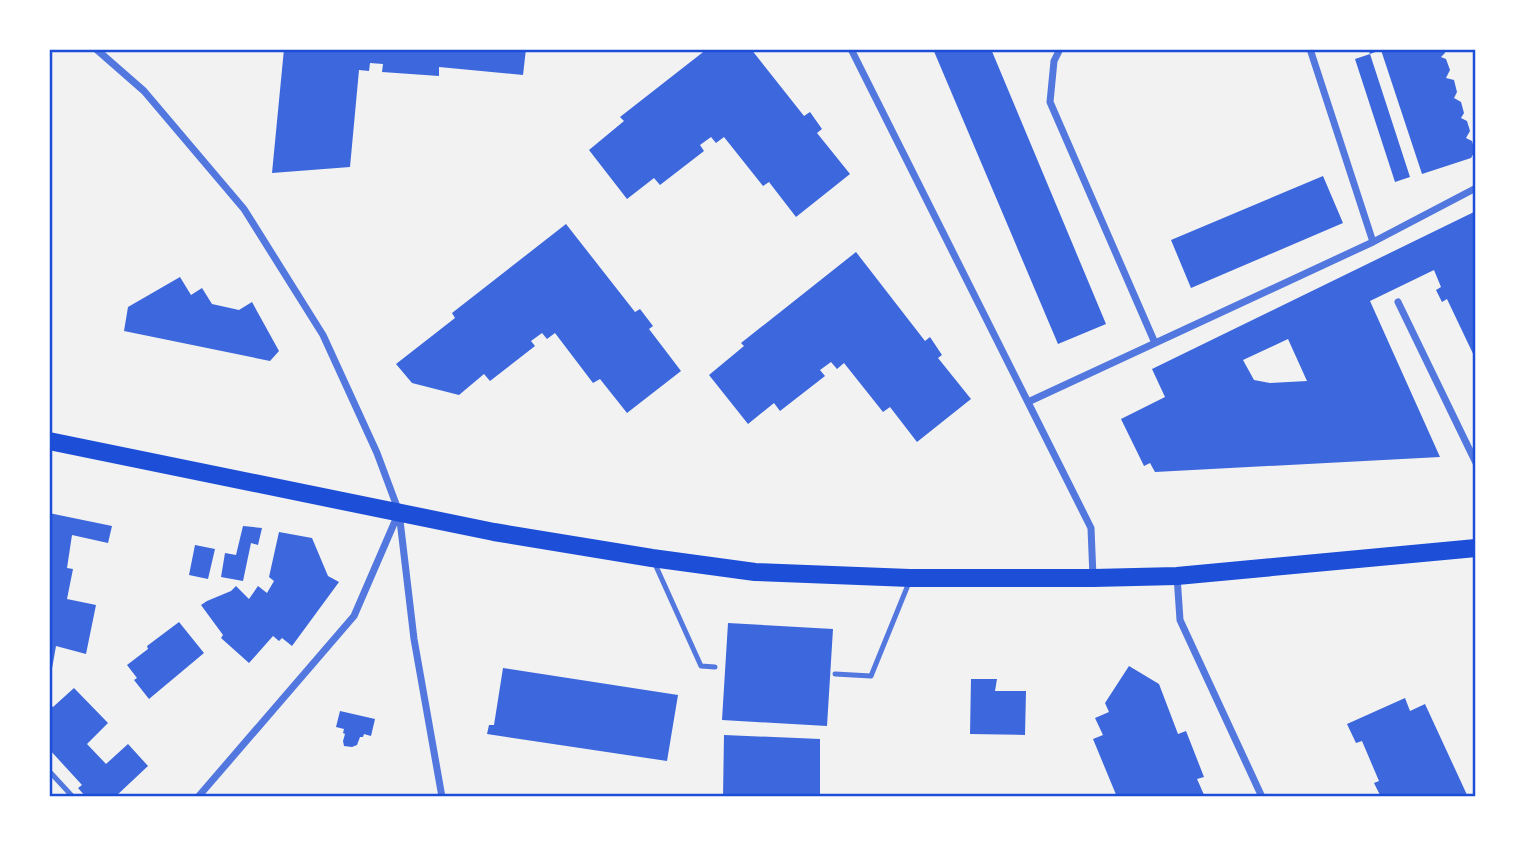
<svg xmlns="http://www.w3.org/2000/svg" width="1525" height="846" font-family="Manrope,sans-serif">
<style>
.building{fill:#3d67dc;fill-rule:evenodd}
.lines{fill:none;stroke-linecap:round;stroke-linejoin:round}
.service{stroke:#5277de;stroke-width:5}
.minor{stroke:#5277de;stroke-width:7}
.primary{stroke:#1d4ed8;stroke-width:18}
.neatline{fill:none;stroke:#1d4ed8;stroke-width:2.5}
</style>
<rect width="100%" height="100%" fill="#f2f2f2"/>
<!-- building -->
<path class="building" d="M 284,49 L 526,49 L 523,75 L 439,67 L 439,76 L 382,72 L 383,64 L 370,63 L 369,71 L 359,70 L 350,167 L 272,173 Z
M 707,49 L 751,49 L 804,116 L 810,112 L 822,129 L 817,133 L 850,174 L 796,217 L 769,182 L 763,186 L 724,137 L 716,143 L 711,137 L 700,145 L 704,151 L 660,185 L 654,178 L 627,199 L 589,150 L 624,121 L 620,117 Z
M 933,49 L 991,49 L 1106,324 L 1058,344 Z
M 1368,49 L 1444,49 L 1445,53 L 1441,57 L 1446,59 L 1450,70 L 1446,78 L 1454,80 L 1457,92 L 1454,98 L 1461,102 L 1464,113 L 1461,118 L 1467,121 L 1470,131 L 1466,138 L 1472,141 L 1475,151 L 1471,158 L 1422,174 L 1381,50 L 1370,54 Z
M 1370,54 L 1410,177 L 1395,182 L 1355,59 Z
M 1323,176 L 1343,223 L 1191,288 L 1171,240 Z
M 1476,211 L 1476,360 L 1447,299 L 1442,302 L 1436,290 L 1441,287 L 1434,270 L 1370,301 L 1440,457 L 1155,472 L 1150,463 L 1144,466 L 1121,419 L 1165,397 L 1152,369 ZM 1288,339 L 1307,381 L 1270,383 L 1254,380 L 1243,360 Z
M 566,224 L 635,312 L 640,309 L 653,326 L 649,329 L 681,371 L 627,413 L 600,379 L 593,383 L 555,333 L 547,339 L 542,333 L 531,341 L 535,346 L 490,381 L 484,374 L 459,395 L 412,383 L 396,364 L 455,318 L 452,313 Z
M 856,252 L 925,341 L 930,337 L 942,355 L 938,358 L 971,399 L 917,442 L 890,407 L 883,412 L 844,363 L 837,369 L 831,362 L 820,370 L 825,376 L 780,411 L 774,403 L 748,424 L 709,375 L 744,346 L 741,343 Z
M 180,277 L 191,295 L 202,288 L 212,304 L 239,310 L 252,302 L 279,351 L 270,361 L 124,331 L 128,307 Z
M 49,513 L 112,526 L 108,543 L 72,535 L 67,568 L 73,569 L 67,599 L 96,605 L 86,654 L 56,646 L 50,680 L 49,680 Z
M 243,526 L 262,528 L 258,545 L 251,543 L 243,581 L 221,577 L 225,553 L 236,555 Z
M 279,532 L 312,538 L 328,576 L 339,582 L 292,646 L 282,638 L 279,641 L 273,636 L 249,663 L 221,638 L 223,635 L 201,605 L 207,601 L 231,591 L 236,586 L 249,599 L 258,586 L 267,593 L 274,581 L 269,577 Z
M 195,545 L 215,549 L 208,579 L 189,575 Z
M 179,622 L 204,653 L 149,699 L 134,680 L 137,678 L 127,665 L 148,649 L 147,646 Z
M 728,623 L 833,629 L 827,726 L 722,720 Z
M 1129,666 L 1159,684 L 1178,734 L 1186,731 L 1204,777 L 1197,779 L 1205,797 L 1117,797 L 1093,739 L 1103,735 L 1095,718 L 1109,712 L 1105,703 Z
M 503,668 L 678,695 L 667,761 L 487,734 L 489,725 L 494,725 Z
M 971,679 L 997,679 L 995,691 L 1026,691 L 1025,735 L 970,734 Z
M 74,688 L 108,723 L 87,744 L 106,764 L 128,744 L 148,766 L 115,797 L 86,797 L 78,788 L 82,785 L 49,749 L 49,703 L 53,707 Z
M 1405,698 L 1410,711 L 1425,704 L 1468,797 L 1381,797 L 1374,783 L 1379,781 L 1362,741 L 1356,743 L 1347,724 Z
M 340,711 L 375,719 L 371,736 L 364,734 L 363,737 L 360,737 L 357,745 L 352,747 L 344,746 L 343,741 L 345,734 L 343,733 L 344,729 L 336,727 Z
M 724,735 L 820,739 L 820,797 L 723,797 Z"/>
<g class="lines">
<!-- service -->
<path class="service" d="M 655,564 L 701,666 L 715,667
M 835,674 L 871,676 L 910,580
M 49,771 L 73,797"/>
<!-- minor -->
<path class="minor" d="M 96,49 L 144,91 L 244,209 L 323,335 L 377,453 L 399,512 L 414,639 L 442,797
M 851,49 L 1091,528 L 1093,577
M 1060,49 L 1054,61 L 1050,102 L 1155,343
M 1373,242 L 1476,188
M 1398,302 L 1476,463
M 1028,402 L 1373,242 L 1310,49
M 1177,576 L 1180,620 L 1262,797
M 198,797 L 354,616 L 399,512"/>
<!-- primary -->
<path class="primary" d="M 49,441 L 494,532 L 652,558 L 755,572 L 910,578 L 1093,578 L 1177,576 L 1476,548"/>
</g>
<!-- border -->
<rect width="1525" height="846" fill="none" stroke="#ffffff" stroke-width="102"/>
<rect x="51" y="51" width="1423" height="744" class="neatline"/>
</svg>
